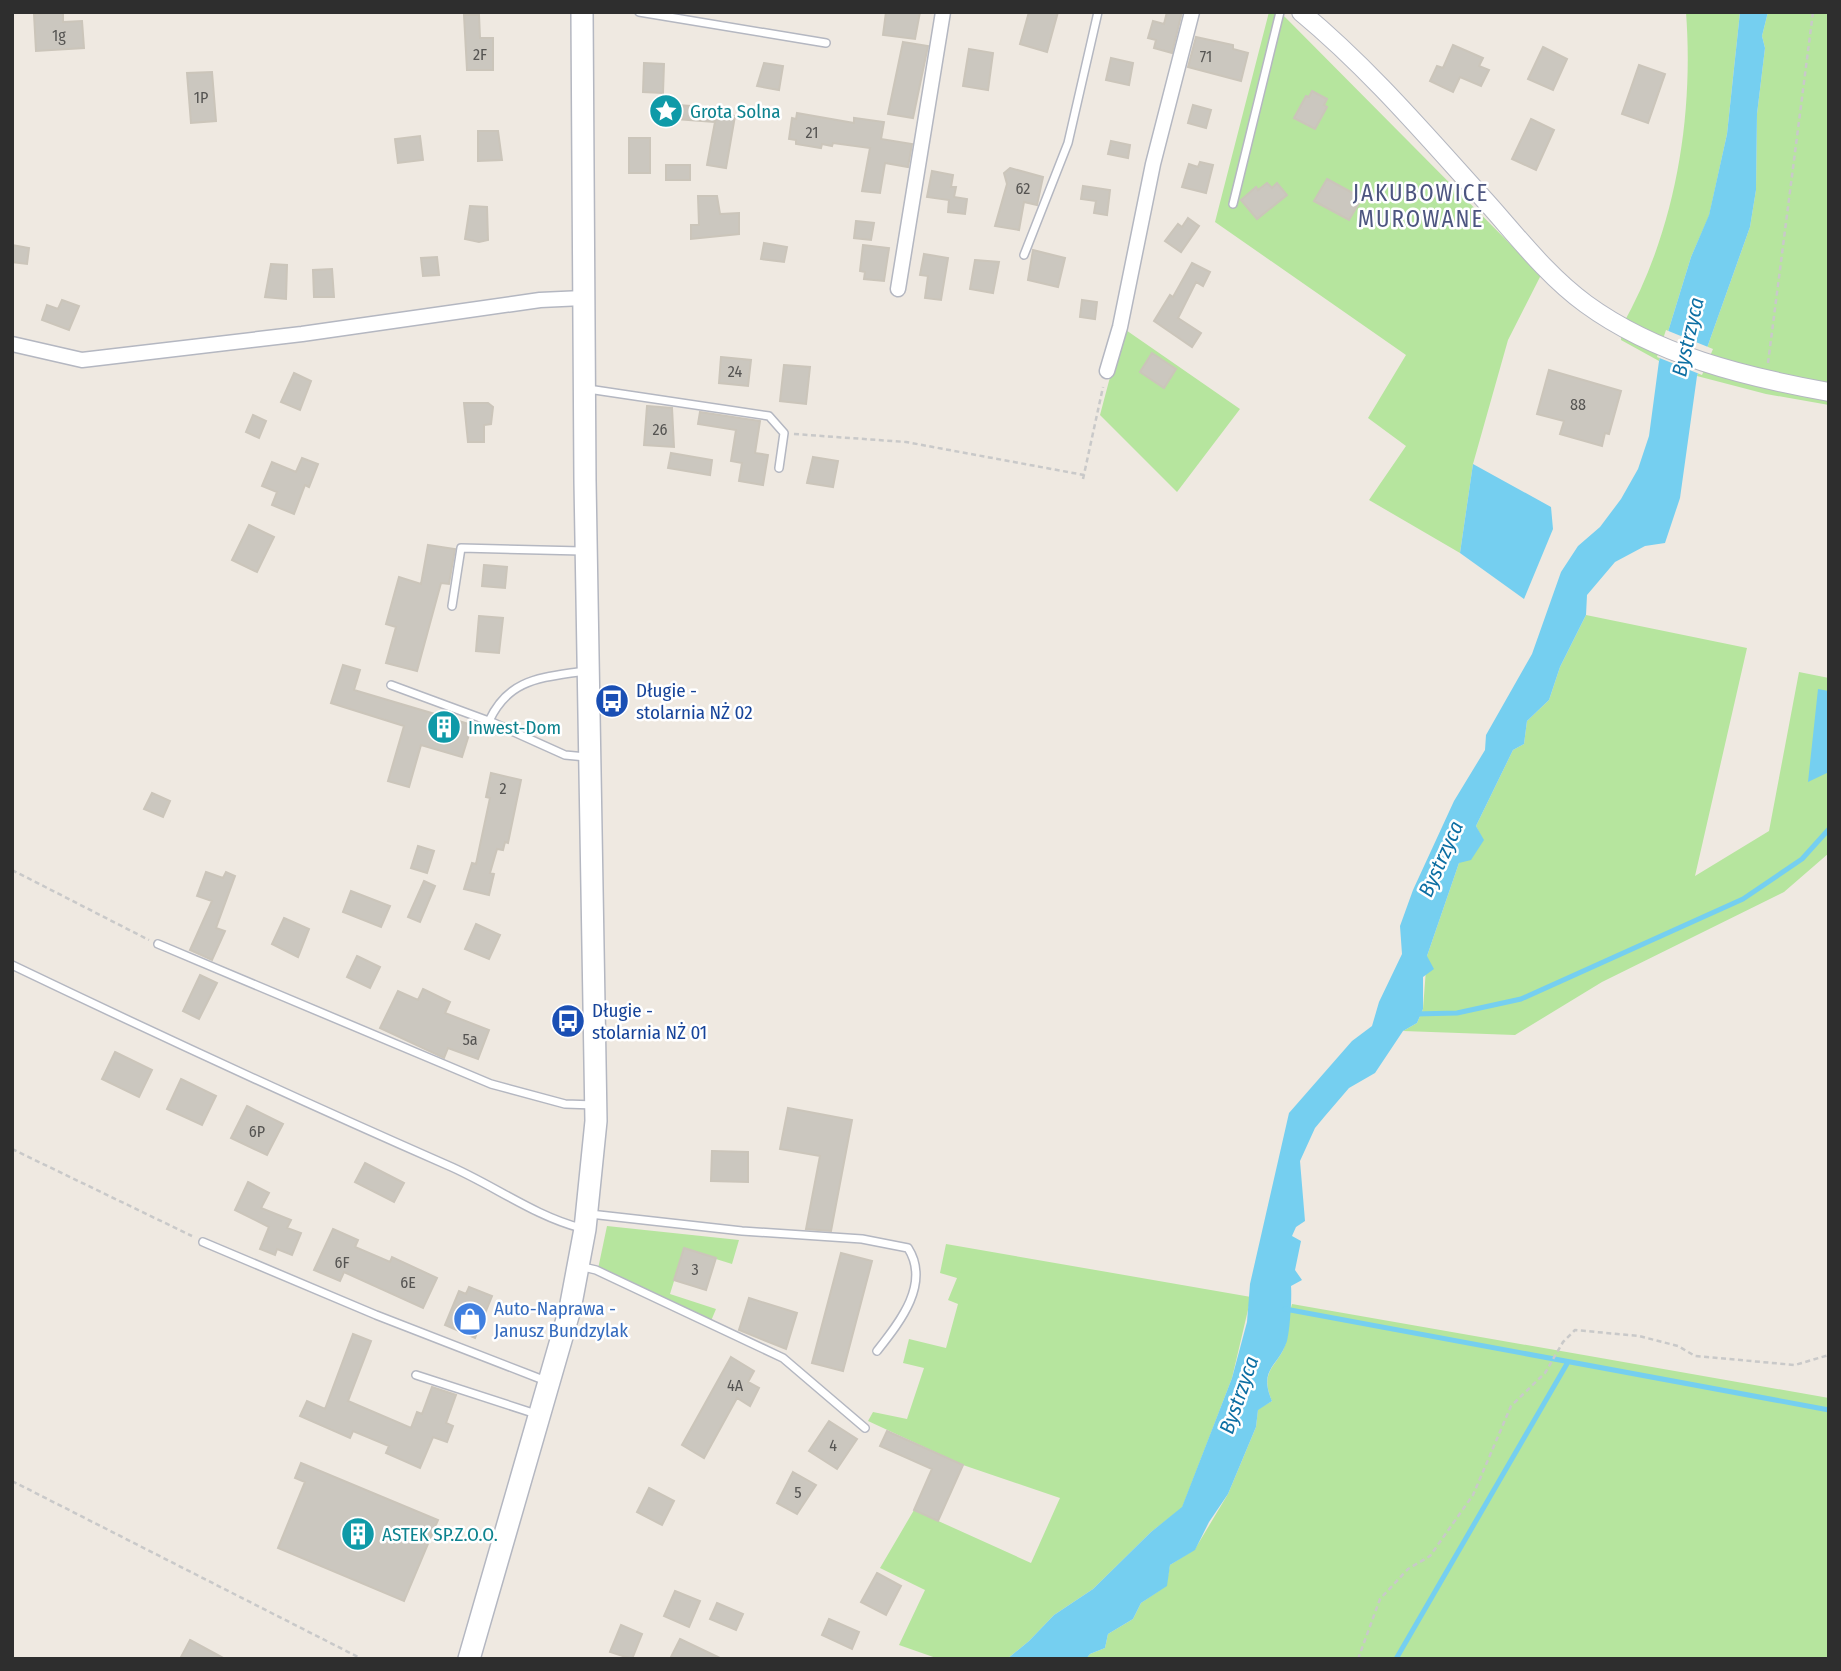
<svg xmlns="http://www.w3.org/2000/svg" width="1841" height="1671" font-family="'Fira Sans Condensed',sans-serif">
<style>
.green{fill:#b6e59e}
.water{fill:#75cff0}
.pier{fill:#efe9e1}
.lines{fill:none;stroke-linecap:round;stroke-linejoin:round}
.stream{stroke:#75cff0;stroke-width:5}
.building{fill:#cbc7bf;stroke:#cbc5ba;stroke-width:2}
.service-casing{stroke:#b4b7c1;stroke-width:10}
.minor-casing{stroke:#b4b7c1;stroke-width:17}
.tertiary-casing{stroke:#b4b7c1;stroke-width:20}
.secondary-casing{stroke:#b4b7c1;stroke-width:24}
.path{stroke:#c9c9c9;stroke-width:2.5;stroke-dasharray:5 3.5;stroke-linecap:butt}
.service{stroke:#fff;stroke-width:7}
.minor{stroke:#fff;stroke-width:14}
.tertiary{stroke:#fff;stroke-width:18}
.secondary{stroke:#fff;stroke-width:21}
.labels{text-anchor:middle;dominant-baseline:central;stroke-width:5;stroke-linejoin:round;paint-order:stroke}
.number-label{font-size:16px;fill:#555452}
.culture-label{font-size:19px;fill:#0d838f;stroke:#fff;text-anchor:start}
.transit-label{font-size:19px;fill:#164399;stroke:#fff;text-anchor:start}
.shop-label{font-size:19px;fill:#366cbe;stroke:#fff;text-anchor:start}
.water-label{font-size:21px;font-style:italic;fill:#0d6fa3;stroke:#fff}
.quarter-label{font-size:23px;letter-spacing:2px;fill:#4d5680;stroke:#fff}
</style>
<rect width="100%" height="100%" fill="#efe9e1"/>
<!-- green -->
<path class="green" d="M 1269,12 L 1280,12 L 1541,275 L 1508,340 L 1473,464 L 1460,553 L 1369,500 L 1406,446 L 1368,418 L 1406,355 L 1215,222 Z
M 1686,12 L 1740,12 L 1727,134 L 1709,216 L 1691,257 L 1659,361 L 1621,340 L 1622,326 C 1675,232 1694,119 1686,12 Z
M 1768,12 L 1829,12 L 1829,405 L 1766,394 L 1697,376 L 1750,227 L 1756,190 L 1757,114 L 1765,48 L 1762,36 Z
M 1123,328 L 1240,409 L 1177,492 L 1100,415 Z
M 1586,615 L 1747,648 L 1695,876 L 1769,831 L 1799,672 L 1829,678 L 1829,853 L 1784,892 L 1602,982 L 1515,1035 L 1403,1031 L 1417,1023 L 1423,1009 L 1427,956 L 1459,863 L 1483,840 L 1476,826 L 1513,750 L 1524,744 L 1527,721 L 1549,700 L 1560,667 Z
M 607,1226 L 739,1240 L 732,1264 L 684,1249 L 670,1294 L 716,1309 L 711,1321 L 598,1269 Z
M 946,1244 L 1251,1297 L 1232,1378 L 1182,1508 L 1151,1532 L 1093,1589 L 1054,1615 L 1029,1641 L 1007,1659 L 939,1659 L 899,1645 L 925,1590 L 880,1568 L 914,1510 L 1031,1563 L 1060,1498 L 963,1465 L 868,1421 L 873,1412 L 907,1419 L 924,1368 L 903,1363 L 909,1339 L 946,1348 L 958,1304 L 948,1300 L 957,1278 L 940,1273 Z
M 1292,1304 L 1829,1398 L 1829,1659 L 1086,1659 L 1090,1654 L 1105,1648 L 1108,1634 L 1133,1619 L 1141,1603 L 1166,1586 L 1170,1565 L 1195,1549 L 1228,1494 L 1256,1427 L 1258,1409 L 1272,1401 C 1257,1367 1282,1366 1287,1338 C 1289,1326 1288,1316 1292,1304 Z"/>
<!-- water -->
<path class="water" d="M 1740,12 L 1768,12 L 1762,36 L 1765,48 L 1757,114 L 1756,190 L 1750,227 L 1697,376 L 1680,498 L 1665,543 L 1645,546 L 1615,562 L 1587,595 L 1586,615 L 1560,667 L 1549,700 L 1527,721 L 1524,744 L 1513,750 L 1476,826 L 1484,840 L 1471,860 L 1459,863 L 1427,956 L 1434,969 L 1423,977 L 1423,1009 L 1417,1023 L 1403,1031 L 1375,1073 L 1349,1088 L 1325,1116 L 1315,1128 L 1300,1161 L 1305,1221 L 1296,1227 L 1292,1236 L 1301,1241 L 1295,1270 L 1302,1280 L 1291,1286 C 1292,1298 1290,1329 1287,1341 C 1278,1368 1258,1368 1272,1401 L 1258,1410 L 1256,1427 L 1228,1494 L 1209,1522 L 1195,1550 L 1170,1565 L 1167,1586 L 1141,1603 L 1133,1619 L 1108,1634 L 1105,1648 L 1090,1654 L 1086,1659 L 1007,1659 L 1029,1641 L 1054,1615 L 1093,1589 L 1151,1532 L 1182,1507 L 1232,1378 L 1247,1322 L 1250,1284 L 1289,1113 L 1352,1041 L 1372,1026 L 1379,1002 L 1402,954 L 1400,926 L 1413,890 L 1454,801 L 1485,750 L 1486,735 L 1532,654 L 1561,572 L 1578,546 L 1600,527 L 1621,499 L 1638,469 L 1649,436 L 1659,361 L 1691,257 L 1709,215 L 1727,134 Z
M 1473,464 L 1551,507 L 1553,529 L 1524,599 L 1460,553 Z
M 1818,689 L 1829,691 L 1829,772 L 1808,782 Z"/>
<!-- pier -->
<path class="pier" d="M 1666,330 L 1713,349 L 1702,375 L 1657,357 Z"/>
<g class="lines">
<!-- stream -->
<path class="stream" d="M 1415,1014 L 1457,1013 L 1521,999 L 1743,899 L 1802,859 L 1829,829
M 1285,1309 L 1829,1410
M 1396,1659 L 1568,1362"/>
</g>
<!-- building -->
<path class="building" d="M 63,12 L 63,22 L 82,21 L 84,48 L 36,51 L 34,14 Z
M 886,12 L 920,12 L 915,39 L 883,35 Z
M 1029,12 L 1058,12 L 1047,52 L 1020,44 Z
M 1167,12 L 1182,12 L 1172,53 L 1154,48 L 1156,40 L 1148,38 L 1153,21 L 1164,24 Z
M 464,15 L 479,15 L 480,38 L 493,38 L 493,70 L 467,70 Z
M 1196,37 L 1233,45 L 1233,49 L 1248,53 L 1241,81 L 1188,67 Z
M 903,42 L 928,46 L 913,118 L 888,114 Z
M 1453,45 L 1483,58 L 1479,66 L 1489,70 L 1481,86 L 1460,77 L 1453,92 L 1430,81 L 1437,66 L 1443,68 Z
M 1543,47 L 1567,59 L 1553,90 L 1528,79 Z
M 969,49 L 993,53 L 988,90 L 963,86 Z
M 1111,58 L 1133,63 L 1129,85 L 1106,80 Z
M 644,63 L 664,64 L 663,93 L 643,92 Z
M 764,63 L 783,66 L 779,90 L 757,86 Z
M 1639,65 L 1665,74 L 1648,123 L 1622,114 Z
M 212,72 L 216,121 L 191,123 L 187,73 Z
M 1312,91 L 1327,99 L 1324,105 L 1327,107 L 1315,129 L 1294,118 L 1306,96 L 1309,97 Z
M 665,104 L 716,108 L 715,122 L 716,112 L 735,116 L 726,168 L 707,165 L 715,122 L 663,118 Z
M 1193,105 L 1211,110 L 1206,128 L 1188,123 Z
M 797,113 L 854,123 L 854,118 L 884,122 L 881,139 L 912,144 L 908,167 L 885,163 L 880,193 L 862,191 L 870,148 L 833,143 L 832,146 L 822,144 L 821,148 L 796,144 L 796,140 L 789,139 L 792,118 L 796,119 Z
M 1531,119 L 1554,130 L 1536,170 L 1512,159 Z
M 478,131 L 498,131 L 502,160 L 478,161 Z
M 420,136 L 423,160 L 398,163 L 395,139 Z
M 629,138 L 650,138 L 650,173 L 629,173 Z
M 1111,141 L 1130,145 L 1128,158 L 1108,154 Z
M 1200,162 L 1213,165 L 1206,193 L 1182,187 L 1189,164 L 1198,167 Z
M 666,165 L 690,165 L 690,180 L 666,180 Z
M 1010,168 L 1043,177 L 1037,205 L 1024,202 L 1019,230 L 995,226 L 1007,184 L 1004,173 Z
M 932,171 L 953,175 L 951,187 L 956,187 L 954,197 L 967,199 L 965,214 L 948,212 L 949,200 L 927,197 Z
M 1327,179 L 1362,198 L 1349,220 L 1314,201 Z
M 1267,183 L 1272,188 L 1277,183 L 1287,195 L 1257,219 L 1241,200 L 1256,187 L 1258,190 Z
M 1083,186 L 1110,190 L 1107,215 L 1094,213 L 1096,201 L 1081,199 Z
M 698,196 L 717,196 L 720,214 L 739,213 L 739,234 L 691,239 L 691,225 L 699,225 Z
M 470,206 L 487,207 L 488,240 L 479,242 L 465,239 Z
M 1188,218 L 1199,226 L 1181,252 L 1165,241 L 1178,224 L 1182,227 Z
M 856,221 L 874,223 L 871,240 L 854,238 Z
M 764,243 L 787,247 L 784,262 L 761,259 Z
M 12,245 L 29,248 L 27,264 L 12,262 Z
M 863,245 L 889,248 L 884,281 L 864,279 L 865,272 L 860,271 Z
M 1033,250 L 1065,258 L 1058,287 L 1028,280 Z
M 924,254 L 948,258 L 941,300 L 925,298 L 928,276 L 920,275 Z
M 437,257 L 439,275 L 423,276 L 421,258 Z
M 975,260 L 999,262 L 993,293 L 970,289 Z
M 1192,263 L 1210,272 L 1203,286 L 1196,282 L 1178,318 L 1201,333 L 1192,347 L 1154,321 L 1170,295 L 1173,297 Z
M 271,264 L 287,265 L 286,299 L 265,297 Z
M 332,269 L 334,297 L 314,297 L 313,270 Z
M 62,300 L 79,306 L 69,330 L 42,320 L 47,305 L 58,309 Z
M 1082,300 L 1097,302 L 1095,319 L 1080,317 Z
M 1152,353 L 1176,369 L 1164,388 L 1140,372 Z
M 721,357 L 751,360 L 748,386 L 719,383 Z
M 784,365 L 810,367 L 806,404 L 780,401 Z
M 1549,370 L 1621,391 L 1609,434 L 1605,433 L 1602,446 L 1560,434 L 1564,421 L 1537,414 Z
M 294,373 L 311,381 L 300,410 L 281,402 Z
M 464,403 L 488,403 L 493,407 L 491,424 L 484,425 L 484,442 L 468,442 Z
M 647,406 L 672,408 L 674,447 L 644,445 Z
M 700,412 L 760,421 L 755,453 L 768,455 L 763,485 L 739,481 L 742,463 L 731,461 L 736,430 L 698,424 Z
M 253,415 L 266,421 L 259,438 L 246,432 Z
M 671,453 L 712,460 L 710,475 L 668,468 Z
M 813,457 L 838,461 L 833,487 L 807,483 Z
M 302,458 L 318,464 L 309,487 L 305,485 L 294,514 L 272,505 L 277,492 L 262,486 L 272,462 L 296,472 Z
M 249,525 L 274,537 L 257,572 L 232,560 Z
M 428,545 L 455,549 L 449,584 L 441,583 L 417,671 L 386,663 L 396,627 L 386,624 L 399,577 L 421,584 Z
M 484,565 L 507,567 L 505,588 L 482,586 Z
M 479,616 L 503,618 L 499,653 L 476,651 Z
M 343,665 L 360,670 L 354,690 L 472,725 L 462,757 L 421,745 L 409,787 L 388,781 L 404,726 L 331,703 Z
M 491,773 L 521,780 L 508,843 L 505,842 L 503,850 L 497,849 L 490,873 L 494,874 L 489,895 L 464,889 L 472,863 L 476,864 L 490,798 L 486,797 Z
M 152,793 L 170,801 L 163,817 L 144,809 Z
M 418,846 L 434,851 L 427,873 L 411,868 Z
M 206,872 L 223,878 L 226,872 L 235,876 L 216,928 L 225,931 L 212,960 L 190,950 L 212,901 L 197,896 Z
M 424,881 L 435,886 L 420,922 L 408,917 Z
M 351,891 L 390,906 L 381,927 L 343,912 Z
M 284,918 L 309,929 L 298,957 L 272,944 Z
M 476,924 L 500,935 L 489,959 L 465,949 Z
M 357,956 L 380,967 L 370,988 L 347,977 Z
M 200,975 L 217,983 L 199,1019 L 183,1011 Z
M 423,989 L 450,1002 L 445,1013 L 489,1030 L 478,1059 L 448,1048 L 444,1058 L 380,1028 L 398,991 L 418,1000 Z
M 115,1052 L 152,1070 L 139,1097 L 102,1079 Z
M 181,1079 L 216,1096 L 202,1125 L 167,1109 Z
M 247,1106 L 283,1124 L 267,1155 L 231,1138 Z
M 788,1108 L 852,1120 L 831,1231 L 806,1229 L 820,1156 L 780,1149 Z
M 712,1151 L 748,1152 L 748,1182 L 711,1181 Z
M 365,1163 L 404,1183 L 394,1202 L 355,1182 Z
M 248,1182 L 269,1193 L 261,1208 L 291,1220 L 287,1228 L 301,1233 L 292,1255 L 277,1249 L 275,1255 L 260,1249 L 269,1227 L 235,1210 Z
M 333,1229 L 358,1240 L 355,1247 L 390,1262 L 392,1257 L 437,1278 L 423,1308 L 344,1272 L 340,1281 L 314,1270 Z
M 684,1248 L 716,1258 L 706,1290 L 674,1280 Z
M 841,1253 L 872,1261 L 843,1371 L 812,1363 Z
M 469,1287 L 492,1296 L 475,1338 L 445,1325 L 459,1291 L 466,1294 Z
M 749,1298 L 797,1313 L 786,1349 L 739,1330 Z
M 353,1334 L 371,1341 L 348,1401 L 411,1428 L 417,1412 L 422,1414 L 432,1387 L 456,1395 L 446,1423 L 453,1426 L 447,1442 L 433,1437 L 420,1468 L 386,1453 L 389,1446 L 353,1431 L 350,1438 L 300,1416 L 307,1401 L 325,1409 Z
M 731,1357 L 754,1371 L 748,1382 L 759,1388 L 750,1406 L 737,1398 L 704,1458 L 682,1445 Z
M 829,1421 L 857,1439 L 837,1469 L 809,1451 Z
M 887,1431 L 963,1465 L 938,1521 L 914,1510 L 932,1469 L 880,1446 Z
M 301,1463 L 438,1520 L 404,1601 L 278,1548 L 305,1482 L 295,1478 Z
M 793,1472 L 816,1485 L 797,1514 L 777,1503 Z
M 649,1488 L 674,1501 L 662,1525 L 637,1512 Z
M 877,1573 L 901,1586 L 886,1615 L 861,1602 Z
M 675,1591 L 700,1601 L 689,1627 L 664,1616 Z
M 717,1603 L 743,1614 L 736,1630 L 710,1619 Z
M 829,1619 L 859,1632 L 852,1649 L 822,1635 Z
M 621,1625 L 642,1634 L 632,1659 L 610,1652 Z
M 680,1639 L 722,1659 L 670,1659 Z
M 190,1640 L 225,1659 L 180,1659 Z"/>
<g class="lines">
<!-- service casing -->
<g class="service-casing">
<path id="service" d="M 639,12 L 826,43
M 1233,204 L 1280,12
M 1024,255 L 1068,143 L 1098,12
M 588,389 L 769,416 L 784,433 L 779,468
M 452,606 L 461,548 L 582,551
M 391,685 L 494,723 L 565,755 L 586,757
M 489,721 C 509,678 541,678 584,671
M 158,944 L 491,1084 L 565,1104 L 595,1105
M 12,965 C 156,1034 301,1101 447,1165 C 492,1184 534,1216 581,1228
M 590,1214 L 742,1231 L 862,1239 L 908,1248 C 931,1284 899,1323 877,1351
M 203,1242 L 376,1315 L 546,1381
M 579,1266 L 596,1270 L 783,1358 L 865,1428
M 416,1375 L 536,1414"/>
</g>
<!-- minor casing -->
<g class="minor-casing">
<path id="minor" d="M 898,289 L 943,12
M 12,344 L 82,360 L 302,334 L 540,300 L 583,298
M 1107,371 L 1120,327 L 1153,164 L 1192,12"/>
</g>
<!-- tertiary casing -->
<g class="tertiary-casing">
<path id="tertiary" d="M 1301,12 C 1371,70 1429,139 1490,206 C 1520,240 1549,277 1586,304 C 1656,355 1745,377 1829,392"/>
</g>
<!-- secondary casing -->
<g class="secondary-casing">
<path id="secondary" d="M 469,1659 L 570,1309 L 585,1229 L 596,1121 L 585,481 L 582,12"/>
</g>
<!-- path -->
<path class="path" d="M 1768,363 L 1813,12
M 794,434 L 906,442 L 1084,475
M 1083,479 L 1103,387
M 12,870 L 149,940
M 12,1149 L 192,1236
M 12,1481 L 362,1659
M 1358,1659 L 1380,1599 L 1408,1569 L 1430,1556 L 1473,1495 L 1511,1406 L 1545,1373 L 1563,1342 L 1575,1330 L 1639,1336 L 1678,1346 L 1695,1356 L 1795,1365 L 1829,1355"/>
<!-- service -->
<use href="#service" class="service"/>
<!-- minor -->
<use href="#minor" class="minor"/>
<!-- tertiary -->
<use href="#tertiary" class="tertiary"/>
<!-- secondary -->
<use href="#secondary" class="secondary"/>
</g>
<!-- icons -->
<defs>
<g id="sight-disc" transform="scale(1.75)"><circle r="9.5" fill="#0f9aa8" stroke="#fff"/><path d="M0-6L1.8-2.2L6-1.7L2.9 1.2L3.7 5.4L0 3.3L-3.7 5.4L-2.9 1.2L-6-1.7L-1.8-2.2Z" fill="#fff"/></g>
<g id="bus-disc" transform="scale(1.75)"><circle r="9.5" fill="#1a4fb4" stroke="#fff"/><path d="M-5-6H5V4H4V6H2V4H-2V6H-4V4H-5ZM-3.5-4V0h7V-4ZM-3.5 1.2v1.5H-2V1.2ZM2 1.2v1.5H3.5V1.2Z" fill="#fff"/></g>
<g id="building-disc" transform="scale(1.75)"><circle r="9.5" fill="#0f9aa8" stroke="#fff"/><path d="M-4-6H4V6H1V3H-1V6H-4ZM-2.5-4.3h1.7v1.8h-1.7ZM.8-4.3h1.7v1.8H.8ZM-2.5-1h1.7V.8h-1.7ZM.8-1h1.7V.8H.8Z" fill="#fff"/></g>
<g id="shop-disc" transform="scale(1.75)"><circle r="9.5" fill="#3f7fe0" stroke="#fff"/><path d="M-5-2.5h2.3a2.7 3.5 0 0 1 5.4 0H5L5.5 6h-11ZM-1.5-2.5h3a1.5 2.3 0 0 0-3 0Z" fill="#fff"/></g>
</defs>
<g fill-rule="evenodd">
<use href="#sight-disc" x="666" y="111"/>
<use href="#bus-disc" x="612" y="701"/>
<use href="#building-disc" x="444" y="727"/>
<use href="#bus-disc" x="568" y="1021"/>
<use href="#shop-disc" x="470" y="1319"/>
<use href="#building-disc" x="358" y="1534"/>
</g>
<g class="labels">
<!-- number labels -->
<g class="number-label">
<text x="59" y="35">1g</text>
<text x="480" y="54">2F</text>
<text x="1206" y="56">71</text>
<text x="201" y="97">1P</text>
<text x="812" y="132">21</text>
<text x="1023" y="188">62</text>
<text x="735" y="371">24</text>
<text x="1578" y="404">88</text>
<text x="660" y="429">26</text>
<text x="503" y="788">2</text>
<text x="470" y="1039">5a</text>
<text x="257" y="1131">6P</text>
<text x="342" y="1262">6F</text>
<text x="695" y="1269">3</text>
<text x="408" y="1282">6E</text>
<text x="735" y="1385">4A</text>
<text x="833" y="1445">4</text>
<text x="798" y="1492">5</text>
</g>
<!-- culture labels -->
<g class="culture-label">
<text x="690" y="111">Grota Solna</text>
<text x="468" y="727">Inwest-Dom</text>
<text x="382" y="1534">ASTEK SP.Z.O.O.</text>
</g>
<!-- transit labels -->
<g class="transit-label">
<text x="636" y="690">Długie -<tspan x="636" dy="22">stolarnia NŻ 02</tspan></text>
<text x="592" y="1010">Długie -<tspan x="592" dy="22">stolarnia NŻ 01</tspan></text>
</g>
<!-- shop labels -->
<g class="shop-label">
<text x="494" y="1308">Auto-Naprawa -<tspan x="494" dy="22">Janusz Bundzylak</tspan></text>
</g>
<!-- water labels -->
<g class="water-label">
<text transform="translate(1688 337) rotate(-77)">Bystrzyca</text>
<text transform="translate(1441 859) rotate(-66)">Bystrzyca</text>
<text transform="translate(1239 1395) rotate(-71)">Bystrzyca</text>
</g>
<!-- quarter labels -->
<g class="quarter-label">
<text x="1421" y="193">JAKUBOWICE<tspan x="1421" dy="26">MUROWANE</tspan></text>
</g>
</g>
<!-- border -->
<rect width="1841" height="1671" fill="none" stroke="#2e2e2e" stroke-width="28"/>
</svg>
